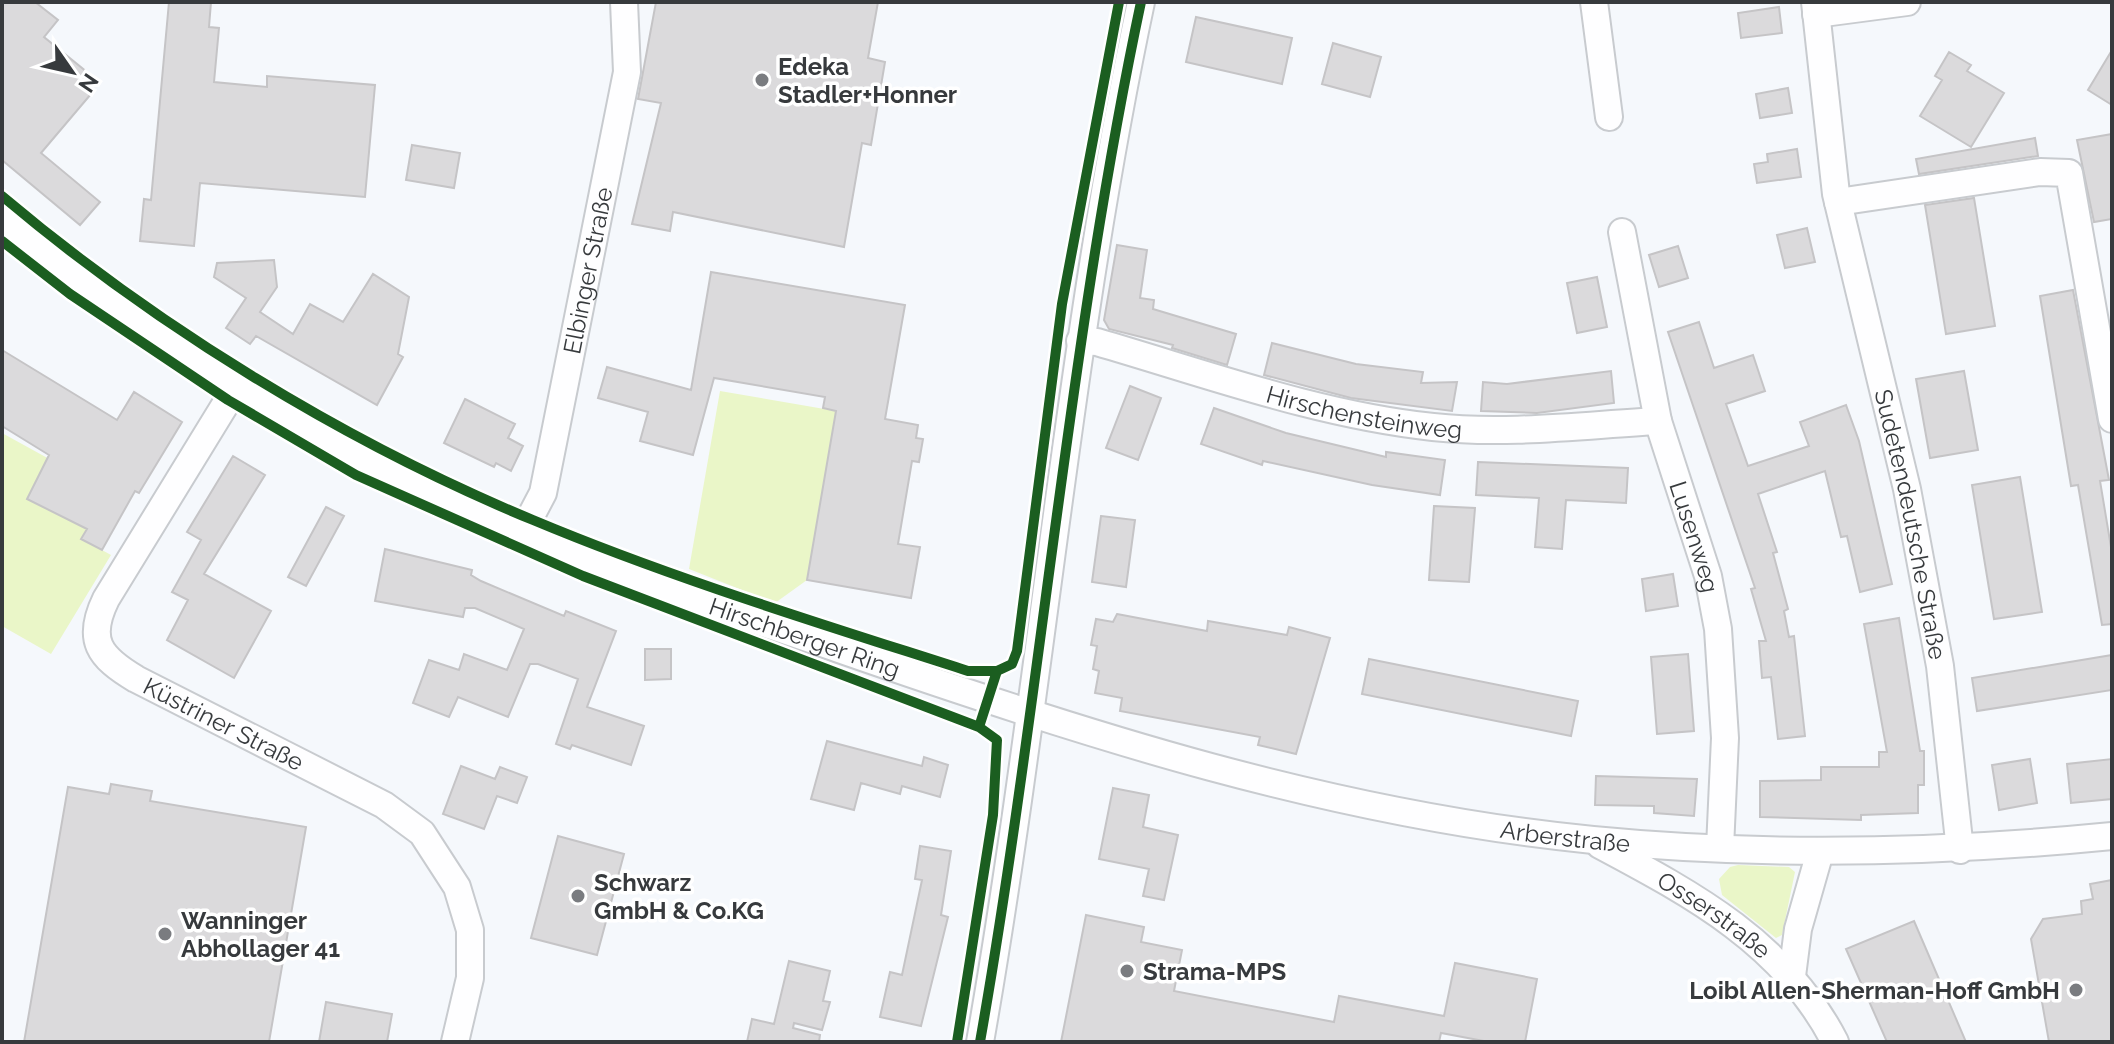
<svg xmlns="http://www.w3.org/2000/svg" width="2114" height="1044" font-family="Raleway,sans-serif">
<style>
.green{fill:#eaf6c8}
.building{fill:#dbdadc;stroke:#c5c4c6;stroke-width:2}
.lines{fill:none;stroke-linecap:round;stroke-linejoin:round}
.minor-casing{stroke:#c8cbcf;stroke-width:30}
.minor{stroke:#fefeff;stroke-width:26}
.cycleway-casing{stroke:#fff;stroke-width:15}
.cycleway{stroke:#1b5e20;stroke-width:10}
.poi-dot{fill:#7a7c80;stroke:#fff;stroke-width:3}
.labels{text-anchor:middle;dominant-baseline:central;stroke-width:7;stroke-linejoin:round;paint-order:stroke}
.poi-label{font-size:24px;font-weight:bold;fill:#373a3d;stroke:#fff;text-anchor:start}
.street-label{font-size:24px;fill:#373a3d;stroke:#fff}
</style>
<rect width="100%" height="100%" fill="#f5f8fc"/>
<!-- green -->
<path class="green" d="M 720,391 L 836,411 L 807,580 L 775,603 L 689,569 Z
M 2,433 L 102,488 L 103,501 L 82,539 L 111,555 L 51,654 L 2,626 Z
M 1738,865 L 1789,867 L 1795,872 L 1782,935 L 1776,938 L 1722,895 L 1719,879 L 1730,867 Z"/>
<!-- building -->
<path class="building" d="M 2,2 L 35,2 L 58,20 L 44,37 L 93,77 L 91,94 L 41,153 L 100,202 L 80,225 L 2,160 Z
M 169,2 L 211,2 L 209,27 L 219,28 L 214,82 L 267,87 L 267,76 L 375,85 L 365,197 L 200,183 L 194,246 L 140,241 L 144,199 L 151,200 Z
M 656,2 L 878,2 L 868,58 L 885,62 L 871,145 L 862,143 L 844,247 L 673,212 L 670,231 L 632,224 L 661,103 L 638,99 Z
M 1779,7 L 1782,33 L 1741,38 L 1738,13 Z
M 1196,17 L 1292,38 L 1282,84 L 1186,62 Z
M 1333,43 L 1381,57 L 1370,97 L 1322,84 Z
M 2112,50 L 2112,105 L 2088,90 Z
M 1949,52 L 1971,65 L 1967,71 L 2004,93 L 1971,147 L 1920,116 L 1942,80 L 1935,76 Z
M 1788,88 L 1792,113 L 1760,118 L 1756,94 Z
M 2112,134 L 2112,219 L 2094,222 L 2077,140 Z
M 2035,138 L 2038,156 L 1919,174 L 1916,159 Z
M 412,145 L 460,153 L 454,188 L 406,180 Z
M 1797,149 L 1801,177 L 1757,183 L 1754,164 L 1768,162 L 1767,154 Z
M 1974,198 L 1995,326 L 1946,334 L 1925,205 Z
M 1807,228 L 1815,262 L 1785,268 L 1777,235 Z
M 1117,245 L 1147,250 L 1140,298 L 1154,300 L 1153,309 L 1236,334 L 1227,365 L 1172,348 L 1173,345 L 1109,329 L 1104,320 Z
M 1678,246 L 1688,278 L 1659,287 L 1649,255 Z
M 274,260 L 277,287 L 260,312 L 293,334 L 310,304 L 343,322 L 373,274 L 409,297 L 398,354 L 403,357 L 377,405 L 256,336 L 250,344 L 226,328 L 246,298 L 214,277 L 217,263 Z
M 711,272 L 905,305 L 885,419 L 918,425 L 916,438 L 923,439 L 919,462 L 912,461 L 898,544 L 920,547 L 911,598 L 807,580 L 836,411 L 823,408 L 825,397 L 714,378 L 693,455 L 640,441 L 648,412 L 598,398 L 607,367 L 691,390 Z
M 1597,277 L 1607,327 L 1577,333 L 1567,283 Z
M 2073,290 L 2109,480 L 2100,481 L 2112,553 L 2112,624 L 2102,625 L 2078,485 L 2071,486 L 2040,296 Z
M 1699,322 L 1714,368 L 1753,355 L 1765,391 L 1726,404 L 1748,466 L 1809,446 L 1800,422 L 1846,405 L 1859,441 L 1892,584 L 1860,592 L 1847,536 L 1841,537 L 1825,471 L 1758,494 L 1777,552 L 1773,553 L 1788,609 L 1784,611 L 1789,637 L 1794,636 L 1805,736 L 1778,739 L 1771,677 L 1762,678 L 1759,641 L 1766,641 L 1751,589 L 1755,588 L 1668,332 Z
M 1272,343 L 1356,364 L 1423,372 L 1421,383 L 1457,382 L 1452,411 L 1351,398 L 1264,375 Z
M 2,350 L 117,420 L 134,392 L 182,422 L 139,493 L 135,491 L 102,550 L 81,539 L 87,529 L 27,499 L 49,455 L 2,426 Z
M 1611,371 L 1614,403 L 1537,413 L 1481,411 L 1483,382 L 1507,384 Z
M 1964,371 L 1978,450 L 1930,458 L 1916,379 Z
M 1130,386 L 1161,398 L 1138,460 L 1106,448 Z
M 465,399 L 515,424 L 508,438 L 523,446 L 511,471 L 496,463 L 494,467 L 444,443 Z
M 1214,408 L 1286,433 L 1386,457 L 1386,452 L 1445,460 L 1440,495 L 1372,485 L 1263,461 L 1262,465 L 1201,444 Z
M 233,456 L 265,475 L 204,574 L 271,611 L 234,678 L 167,640 L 188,600 L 172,592 L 201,540 L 187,532 Z
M 1478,462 L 1628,468 L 1626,503 L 1566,500 L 1562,549 L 1535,547 L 1539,498 L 1476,495 Z
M 2020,477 L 2042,612 L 1994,619 L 1972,485 Z
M 1434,506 L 1475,508 L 1469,582 L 1429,580 Z
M 326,507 L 344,516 L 306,586 L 288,577 Z
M 1101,516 L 1135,520 L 1126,587 L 1092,582 Z
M 385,549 L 472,570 L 471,575 L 481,581 L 564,616 L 566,611 L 616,631 L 587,707 L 644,726 L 631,765 L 572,745 L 570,749 L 556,744 L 578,679 L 538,664 L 530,664 L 508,717 L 458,697 L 449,717 L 413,703 L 429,660 L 459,670 L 464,654 L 507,670 L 524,629 L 475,608 L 465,608 L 463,617 L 375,601 Z
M 1673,574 L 1678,606 L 1646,611 L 1642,579 Z
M 1117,614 L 1207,631 L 1208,621 L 1287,635 L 1289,627 L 1330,638 L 1296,754 L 1258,745 L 1260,737 L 1120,711 L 1122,698 L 1095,693 L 1099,671 L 1093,669 L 1097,646 L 1091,645 L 1096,619 L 1113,622 Z
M 1899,618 L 1920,751 L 1924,751 L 1924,785 L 1918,785 L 1918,813 L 1861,815 L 1861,820 L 1760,817 L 1760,781 L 1821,780 L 1821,767 L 1879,767 L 1879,752 L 1887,752 L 1864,624 Z
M 645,649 L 671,649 L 671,679 L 645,680 Z
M 1688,654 L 1694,731 L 1657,734 L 1651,657 Z
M 2112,655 L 2112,690 L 1977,711 L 1972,678 Z
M 1369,659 L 1578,701 L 1571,736 L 1362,694 Z
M 827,741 L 922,766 L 924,757 L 948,765 L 940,797 L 902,786 L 900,794 L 861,783 L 854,810 L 811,799 Z
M 2030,759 L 2037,803 L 1999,810 L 1992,765 Z
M 2112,759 L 2112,799 L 2071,803 L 2067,764 Z
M 461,766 L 495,779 L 500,767 L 527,777 L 517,803 L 497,796 L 484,829 L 443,814 Z
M 1596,776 L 1697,779 L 1694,816 L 1654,813 L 1654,806 L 1595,805 Z
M 111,784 L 152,791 L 150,801 L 306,827 L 269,1042 L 24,1042 L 68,787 L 109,794 Z
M 1113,788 L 1149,795 L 1143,827 L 1178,835 L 1164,900 L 1143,896 L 1149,869 L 1099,859 Z
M 558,836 L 624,854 L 597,955 L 531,938 Z
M 920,846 L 951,851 L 941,915 L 948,917 L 921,1026 L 880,1017 L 890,972 L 902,975 L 922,880 L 915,879 Z
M 2112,880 L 2112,1042 L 2049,1042 L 2031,939 L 2043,919 L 2082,914 L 2081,901 L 2093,899 L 2090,884 Z
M 1086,915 L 1144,927 L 1141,942 L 1182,950 L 1174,991 L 1334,1022 L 1339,996 L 1444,1016 L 1455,963 L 1537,979 L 1525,1042 L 1489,1042 L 1441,1033 L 1439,1042 L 1061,1042 Z
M 1914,921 L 1966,1042 L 1887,1042 L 1846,949 Z
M 789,961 L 830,971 L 823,1001 L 830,1002 L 822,1030 L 794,1023 L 793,1028 L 820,1035 L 819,1042 L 747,1042 L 752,1019 L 774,1024 Z
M 326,1002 L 392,1014 L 387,1042 L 319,1042 Z"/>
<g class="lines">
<!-- minor casing -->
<g class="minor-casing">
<g id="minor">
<path d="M 1594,2 L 1609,117"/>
<path id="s1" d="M 1815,2 L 1836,194 L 1907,489 L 1940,666 L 1960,850"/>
<path d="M 1816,14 L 1907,2"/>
<path d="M 1838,202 L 2040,172 L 2069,173 L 2112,419"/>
<path id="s2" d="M 2,217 C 133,321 269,412 418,487 C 553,554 698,600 839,649 C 1083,734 1335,815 1593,840 C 1767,857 1939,853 2112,836"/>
<path id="s3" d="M 1622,232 L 1658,421 L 1708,576 L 1718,629 L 1725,738 L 1720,848"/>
<path id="s4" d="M 1080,341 L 1097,342 C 1207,374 1319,415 1433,427 C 1507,435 1584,425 1658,421"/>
<path id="s5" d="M 236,387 L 106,599 C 86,640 99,657 136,679 L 384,805 L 422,833 L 457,887 L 470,930 L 470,978 L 455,1042"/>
<path id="s6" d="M 522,533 L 543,493 L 627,72 L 624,2"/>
<path id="s7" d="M 1600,845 C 1694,895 1785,944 1835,1042"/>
<path d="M 1792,976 L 1798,929 L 1820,852"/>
<path d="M 980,1042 C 1041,696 1068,346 1141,2"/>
</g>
</g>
<!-- minor -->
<use href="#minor" class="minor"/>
<!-- cycleway casing -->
<g class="cycleway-casing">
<path id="cycleway" d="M 2,196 C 156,326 346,443 533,520 C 674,579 822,624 968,671 L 997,671
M 2,241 L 70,294 L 228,400 L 356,475 L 583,576 L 979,727
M 957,1042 L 993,815 L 997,740 L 979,727 L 997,671 L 1012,664 L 1017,651 L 1062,304 L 1119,2
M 980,1042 C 1041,696 1068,346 1141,2"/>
</g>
<!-- cycleway -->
<use href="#cycleway" class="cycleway"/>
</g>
<!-- markers -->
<g class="poi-dot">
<circle cx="762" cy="80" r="8"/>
<circle cx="578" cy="896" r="8"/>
<circle cx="165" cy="934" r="8"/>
<circle cx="1127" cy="971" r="8"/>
<circle cx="2076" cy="990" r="8"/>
</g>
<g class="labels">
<!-- poi labels -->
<g class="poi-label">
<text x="778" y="66">Edeka<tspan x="778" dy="28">Stadler+Honner</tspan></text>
<text x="594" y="882">Schwarz<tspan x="594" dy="28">GmbH &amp; Co.KG</tspan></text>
<text x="181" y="920">Wanninger<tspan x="181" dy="28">Abhollager 41</tspan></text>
<text x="1143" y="971">Strama-MPS</text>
<text x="2060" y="990" text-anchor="end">Loibl Allen-Sherman-Hoff GmbH</text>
</g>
<!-- street labels -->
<g class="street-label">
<text stroke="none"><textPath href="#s6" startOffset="272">Elbinger Straße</textPath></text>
<text stroke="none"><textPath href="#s4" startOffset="294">Hirschensteinweg</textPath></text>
<text stroke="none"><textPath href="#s1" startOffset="532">Sudetendeutsche Straße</textPath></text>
<text stroke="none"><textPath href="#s3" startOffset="314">Lusenweg</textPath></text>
<text stroke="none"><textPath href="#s2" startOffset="912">Hirschberger Ring</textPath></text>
<text stroke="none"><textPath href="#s5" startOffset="446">Küstriner Straße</textPath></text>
<text stroke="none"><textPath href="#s2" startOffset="1700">Arberstraße</textPath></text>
<text stroke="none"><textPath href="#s7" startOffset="134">Osserstraße</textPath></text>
</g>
</g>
<!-- border -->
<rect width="2114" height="1044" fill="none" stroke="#373a3d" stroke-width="8"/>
<!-- north arrow -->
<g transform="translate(72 72) rotate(124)" stroke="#ffffff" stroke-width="6" paint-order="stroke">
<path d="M0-6L14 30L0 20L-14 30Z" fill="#373a3d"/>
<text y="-12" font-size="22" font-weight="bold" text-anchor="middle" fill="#373a3d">N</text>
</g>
</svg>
